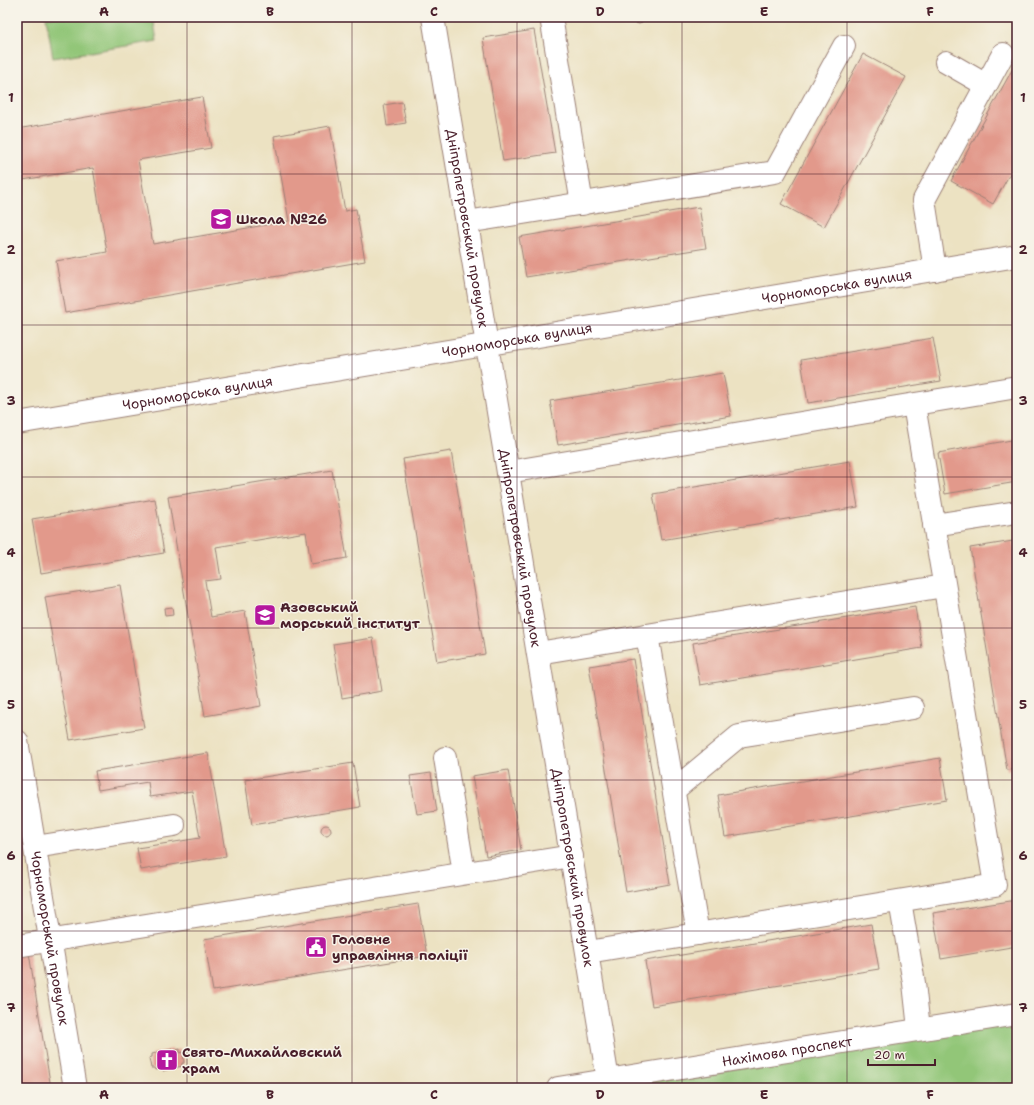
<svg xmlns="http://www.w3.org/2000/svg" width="1034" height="1105" font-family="'Shantell Sans',sans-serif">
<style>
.green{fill:#92c678;stroke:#6e7252}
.building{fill:#e2998b}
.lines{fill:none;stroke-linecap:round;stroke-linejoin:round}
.minor-casing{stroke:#9b8076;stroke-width:24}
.major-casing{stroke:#9b8076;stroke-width:24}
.minor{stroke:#fff;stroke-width:22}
.major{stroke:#fff;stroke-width:22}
.grid{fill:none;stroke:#4a1f2b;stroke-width:1;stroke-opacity:0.55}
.labels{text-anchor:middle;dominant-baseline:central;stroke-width:3;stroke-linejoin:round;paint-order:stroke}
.poi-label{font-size:14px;font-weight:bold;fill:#4a1f2b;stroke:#f7f3e8;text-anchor:start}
.street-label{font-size:14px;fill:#4a1f2b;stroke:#f7f3e8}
.neatline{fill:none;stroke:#4a1f2b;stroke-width:1.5}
.grid-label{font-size:13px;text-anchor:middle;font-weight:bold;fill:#4a1f2b}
</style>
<rect width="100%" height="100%" fill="#f7f3e8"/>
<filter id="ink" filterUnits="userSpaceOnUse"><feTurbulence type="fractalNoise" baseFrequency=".025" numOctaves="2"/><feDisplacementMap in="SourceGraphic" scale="8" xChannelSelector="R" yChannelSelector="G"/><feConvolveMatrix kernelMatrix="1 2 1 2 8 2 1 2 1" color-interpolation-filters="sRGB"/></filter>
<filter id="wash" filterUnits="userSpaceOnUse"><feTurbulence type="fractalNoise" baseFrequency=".012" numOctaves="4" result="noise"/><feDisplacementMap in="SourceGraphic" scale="16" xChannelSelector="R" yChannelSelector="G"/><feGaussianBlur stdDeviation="0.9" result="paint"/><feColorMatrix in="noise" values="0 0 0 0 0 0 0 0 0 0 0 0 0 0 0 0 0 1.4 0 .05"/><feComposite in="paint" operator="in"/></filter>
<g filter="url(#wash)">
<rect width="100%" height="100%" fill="#ece2c2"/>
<!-- green -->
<path class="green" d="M 46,17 L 153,17 L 157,41 L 53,58 Z
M 1017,1012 L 1017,1088 L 548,1088 Z"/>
<g id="blocks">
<!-- building -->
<path class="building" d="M635 20a4 4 0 1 1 8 0a4 4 0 1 1-8 0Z
M 534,30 L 555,153 L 503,161 L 483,38 Z
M 863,54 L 906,77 L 824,227 L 781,204 Z
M 1017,61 L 1017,161 L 993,204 L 951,181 Z
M 202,97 L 211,148 L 138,160 L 153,244 L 289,221 L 274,136 L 330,126 L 345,211 L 356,209 L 365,261 L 65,313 L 56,261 L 107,252 L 93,168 L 17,181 L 17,129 Z
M 402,102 L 406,123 L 387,126 L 384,105 Z
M 699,207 L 706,248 L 526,277 L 519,237 Z
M 933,338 L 941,381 L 808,403 L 801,360 Z
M 723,373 L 731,416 L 558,445 L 550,401 Z
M 1017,439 L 1017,482 L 945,494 L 938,453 Z
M 451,451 L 485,654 L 437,662 L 403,459 Z
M 850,461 L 858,507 L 661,540 L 653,494 Z
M 332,470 L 347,558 L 311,564 L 306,532 L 216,547 L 221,579 L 205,581 L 211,617 L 245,611 L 261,706 L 205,716 L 168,497 Z
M 155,499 L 164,553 L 41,573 L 32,519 Z
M 1013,541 L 1017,564 L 1017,769 L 1007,770 L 970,548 Z
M 120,585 L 144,728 L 70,740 L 45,597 Z
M 172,607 L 173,615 L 165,616 L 164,608 Z
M 915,607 L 922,648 L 700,685 L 693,643 Z
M 373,638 L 382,691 L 342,698 L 333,644 Z
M 633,659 L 670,884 L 626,892 L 589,666 Z
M 208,753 L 226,856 L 141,870 L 137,848 L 200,838 L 192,791 L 150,797 L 148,782 L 98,790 L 95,771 Z
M 940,758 L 947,800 L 725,837 L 718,795 Z
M 353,763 L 360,807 L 252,825 L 245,780 Z
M 508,770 L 521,850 L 486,856 L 472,776 Z
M 431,773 L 437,811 L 417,814 L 410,776 Z
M321 830a5 5 0 1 1 10 0a5 5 0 1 1-10 0Z
M 1017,900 L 1017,946 L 941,959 L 933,913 Z
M 418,904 L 427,956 L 213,991 L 204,939 Z
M 871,924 L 879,969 L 652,1006 L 645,961 Z
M 29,953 L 42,1034 L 51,1088 L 17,1088 L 17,955 Z
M 172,1049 L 172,1051 L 180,1049 L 180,1053 L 183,1052 L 184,1063 L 182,1063 L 182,1066 L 163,1071 L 163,1069 L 155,1070 L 154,1068 L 151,1068 L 149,1058 L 152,1057 L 152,1054 Z"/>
</g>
</g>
<g filter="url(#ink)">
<use href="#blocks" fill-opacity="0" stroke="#9b8076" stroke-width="1"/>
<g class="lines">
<!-- minor casing -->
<g class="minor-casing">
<g id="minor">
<path d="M 551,17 L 582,204"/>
<path d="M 946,62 L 986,85"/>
<path d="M 467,222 L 775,172 L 844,46"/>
<path d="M 935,270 L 924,200 L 1003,54"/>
<path id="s1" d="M 17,423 L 1017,256"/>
<path d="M 508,472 L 1017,387"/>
<path d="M 934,525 L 1017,512"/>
<path d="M 647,635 L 698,934"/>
<path d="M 538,653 L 944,586"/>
<path d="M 445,758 L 464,873"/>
<path d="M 674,790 L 739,736 L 913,708"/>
<path d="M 35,847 L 174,825"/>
<path d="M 900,901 L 914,983 L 919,1029"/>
<path d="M 17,946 L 572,856"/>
<path d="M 588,952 L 995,885 L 914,405"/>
</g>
</g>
<!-- major casing -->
<g class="major-casing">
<g id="major">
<path id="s2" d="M 433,17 L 608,1080"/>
<path id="s3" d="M 17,741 L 75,1088"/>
<path id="s4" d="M 558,1088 L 1017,1014"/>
</g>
</g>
<!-- minor -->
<use href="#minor" class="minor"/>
<!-- major -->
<use href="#major" class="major"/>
</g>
</g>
<!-- grid -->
<path class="grid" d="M 187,17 L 187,1088M 352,17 L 352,1088M 517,17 L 517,1088M 682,17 L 682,1088M 847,17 L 847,1088M 17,174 L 1017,174M 17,325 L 1017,325M 17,477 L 1017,477M 17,628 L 1017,628M 17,780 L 1017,780M 17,931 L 1017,931"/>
<!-- icons -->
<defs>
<g id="school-square" transform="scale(1.15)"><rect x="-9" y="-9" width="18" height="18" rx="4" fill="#b5179e" stroke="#f7f3e8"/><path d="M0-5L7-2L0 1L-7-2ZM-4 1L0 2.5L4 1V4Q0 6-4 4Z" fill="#fff"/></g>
<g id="university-square" transform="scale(1.15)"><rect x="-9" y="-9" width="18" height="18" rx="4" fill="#b5179e" stroke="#f7f3e8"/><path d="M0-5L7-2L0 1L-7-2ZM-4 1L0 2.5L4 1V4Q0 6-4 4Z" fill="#fff"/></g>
<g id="civic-square" transform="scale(1.15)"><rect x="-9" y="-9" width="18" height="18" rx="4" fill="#b5179e" stroke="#f7f3e8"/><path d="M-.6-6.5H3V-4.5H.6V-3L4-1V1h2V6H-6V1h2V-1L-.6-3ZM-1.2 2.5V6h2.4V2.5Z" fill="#fff"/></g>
<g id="church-square" transform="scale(1.15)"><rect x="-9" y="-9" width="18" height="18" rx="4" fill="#b5179e" stroke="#f7f3e8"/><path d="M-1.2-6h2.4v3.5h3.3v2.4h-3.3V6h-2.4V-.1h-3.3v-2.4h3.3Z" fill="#fff"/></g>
</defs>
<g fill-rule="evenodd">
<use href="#school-square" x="221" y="219"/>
<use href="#university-square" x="265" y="615"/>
<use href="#civic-square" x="316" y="947"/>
<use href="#church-square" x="167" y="1060"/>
</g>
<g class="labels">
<!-- poi labels -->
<g class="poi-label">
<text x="236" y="219">Школа №26</text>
<text x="280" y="607">Азовський<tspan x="280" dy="16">морський інститут</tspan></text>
<text x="332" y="939">Головне<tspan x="332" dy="16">управління поліції</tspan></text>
<text x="182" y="1052">Свято-Михайловский<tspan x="182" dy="16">храм</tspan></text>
</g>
<!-- street labels -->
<g class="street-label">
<text stroke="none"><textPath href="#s2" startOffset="214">Дніпропетровський провулок</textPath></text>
<text stroke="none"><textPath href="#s1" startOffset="831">Чорноморська вулиця</textPath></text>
<text stroke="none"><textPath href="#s1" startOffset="507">Чорноморська вулиця</textPath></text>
<text stroke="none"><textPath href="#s1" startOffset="183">Чорноморська вулиця</textPath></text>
<text stroke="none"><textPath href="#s2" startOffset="538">Дніпропетровський провулок</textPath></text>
<text stroke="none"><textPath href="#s2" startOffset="862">Дніпропетровський провулок</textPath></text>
<text stroke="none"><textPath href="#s3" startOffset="200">Чорноморський провулок</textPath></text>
<text stroke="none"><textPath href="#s4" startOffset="232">Нахімова проспект</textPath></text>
</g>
</g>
<!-- margin -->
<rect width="1034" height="1105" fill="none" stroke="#f7f3e8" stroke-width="44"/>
<!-- scale -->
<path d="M868 1059v6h67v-6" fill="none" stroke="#4a1f2b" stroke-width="2"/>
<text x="874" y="1059" font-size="12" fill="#4a1f2b" stroke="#f7f3e8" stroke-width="3" paint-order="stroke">20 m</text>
<rect x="22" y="22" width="990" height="1061" class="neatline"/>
<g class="grid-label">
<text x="104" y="16">A</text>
<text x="270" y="16">B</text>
<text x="434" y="16">C</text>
<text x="600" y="16">D</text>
<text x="764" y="16">E</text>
<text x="930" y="16">F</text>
<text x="11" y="102">1</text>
<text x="1023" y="102">1</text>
<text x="11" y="254">2</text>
<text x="1023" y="254">2</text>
<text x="11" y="405">3</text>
<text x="1023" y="405">3</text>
<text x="11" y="557">4</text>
<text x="1023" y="557">4</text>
<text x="11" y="709">5</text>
<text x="1023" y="709">5</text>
<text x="11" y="860">6</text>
<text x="1023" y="860">6</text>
<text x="11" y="1012">7</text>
<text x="1023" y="1012">7</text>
<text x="104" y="1099">A</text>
<text x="270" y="1099">B</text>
<text x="434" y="1099">C</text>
<text x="600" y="1099">D</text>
<text x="764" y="1099">E</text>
<text x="930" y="1099">F</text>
</g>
</svg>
